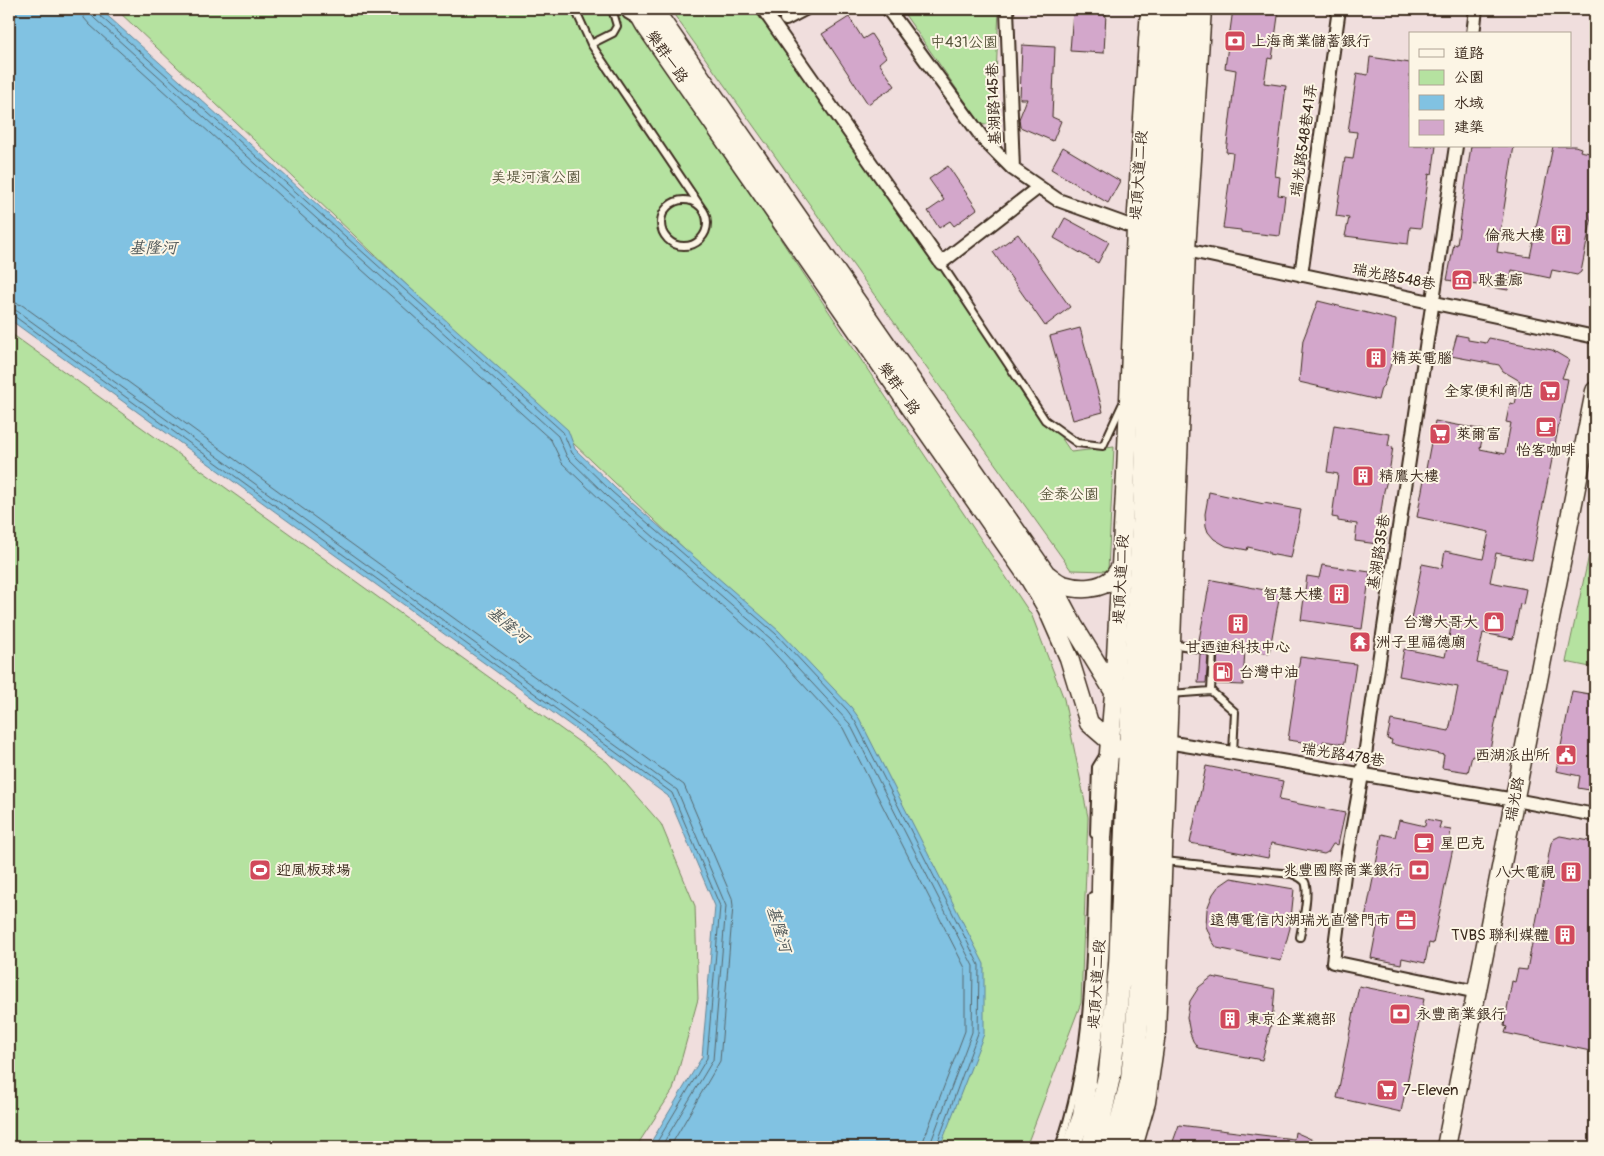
<svg xmlns="http://www.w3.org/2000/svg" width="1604" height="1156" font-family="Pangolin,'LXGW WenKai TC',sans-serif">
<style>
.green{fill:#b5e2a0;stroke:#78865f}
.water{fill:#81c2e2;stroke:#658594}
.lines{fill:none;stroke-linecap:round;stroke-linejoin:round}
.shore{stroke:#57676c;stroke-width:1}
.building{fill:#d3a7cb;stroke:#3b2a1e}
.lane-casing{stroke:#3b2a1e;stroke-width:10}
.street-casing{stroke:#3b2a1e;stroke-width:16}
.secondary-casing{stroke:#3b2a1e;stroke-width:21}
.highway-casing{stroke:#3b2a1e;stroke-width:26}
.lane{stroke:#fcf5e5;stroke-width:6}
.street{stroke:#fcf5e5;stroke-width:12}
.secondary{stroke:#fcf5e5;stroke-width:18}
.highway{stroke:#fcf5e5;stroke-width:22}
.labels{text-anchor:middle;dominant-baseline:central;stroke-width:4;stroke-linejoin:round;paint-order:stroke}
.poi-label{font-size:15px;fill:#3b2a1e;stroke:#fcf5e5;text-anchor:start}
.park-label{font-size:15px;fill:#5a583e;stroke:#fcf5e5}
.street-label{font-size:15px;fill:#3b2a1e;stroke:#fcf5e5}
.water-label{font-size:16px;font-style:italic;fill:#505859;stroke:#fcf5e5}
</style>
<rect width="100%" height="100%" fill="#f0dedd"/>
<filter id="ink" filterUnits="userSpaceOnUse"><feTurbulence type="fractalNoise" baseFrequency=".02" numOctaves="2"/><feDisplacementMap in="SourceGraphic" scale="10" xChannelSelector="R" yChannelSelector="G"/><feConvolveMatrix kernelMatrix="1 2 1 2 8 2 1 2 1" color-interpolation-filters="sRGB"/></filter>
<g filter="url(#ink)">
<!-- green -->
<path class="green" d="M 116,9 L 627,9 L 1032,616 L 1064,699 L 1088,817 L 1081,1003 L 1026,1147 L 940,1147 L 943,1142 L 851,707 Z
M 670,9 L 768,9 L 1071,452 L 1114,447 L 1108,571 L 1071,570 Z
M 901,9 L 999,9 L 994,121 L 985,125 L 981,124 Z
M 9,332 L 607,762 L 661,824 L 695,906 L 698,999 L 673,1090 L 636,1147 L 9,1147 Z
M 1595,527 L 1595,668 L 1566,662 Z"/>
<!-- water -->
<path class="water" d="M 9,9 L 100,9 L 568,430 L 575,449 L 615,488 L 779,631 L 851,707 L 859,718 L 984,964 L 984,1034 L 940,1147 L 648,1147 L 702,1057 L 715,906 L 668,796 L 9,319 Z"/>
<g class="lines">
<!-- shore -->
<path class="shore" d="M 83,9 L 84,18 L 90,25 L 551,440 L 562,463 L 603,502 L 766,644 L 843,728 L 965,968 L 965,1031 L 924,1139 L 922,1147
M 90,9 L 91,15 L 95,19 L 558,436 L 567,457 L 608,497 L 771,639 L 850,724 L 973,966 L 972,1032 L 931,1142 L 930,1147
M 97,9 L 99,15 L 563,432 L 572,453 L 612,492 L 776,634 L 847,710 L 855,721 L 979,965 L 978,1033 L 936,1147
M 9,301 L 22,305 L 684,785 L 732,898 L 733,906 L 720,1061 L 670,1147
M 9,309 L 17,311 L 677,790 L 726,906 L 713,1060 L 661,1147
M 9,315 L 14,316 L 672,793 L 720,906 L 707,1058 L 654,1147"/>
</g>
<!-- building -->
<path class="building" d="M 1233,9 L 1279,9 L 1272,59 L 1268,58 L 1264,83 L 1286,86 L 1275,176 L 1280,177 L 1278,195 L 1285,196 L 1280,236 L 1241,232 L 1241,230 L 1223,228 L 1233,153 L 1226,152 L 1236,70 L 1225,68 Z
M 1073,11 L 1106,13 L 1104,53 L 1070,51 Z
M 849,17 L 863,39 L 871,34 L 886,57 L 879,63 L 895,86 L 868,104 L 822,34 Z
M 1022,45 L 1055,47 L 1052,117 L 1061,121 L 1053,141 L 1020,127 L 1019,119 L 1027,99 L 1020,99 Z
M 1370,57 L 1410,63 L 1410,146 L 1436,146 L 1432,175 L 1429,174 L 1421,228 L 1410,227 L 1408,244 L 1345,236 L 1349,218 L 1336,216 L 1345,158 L 1353,159 L 1357,132 L 1348,131 L 1357,73 L 1368,75 Z
M 1471,146 L 1514,146 L 1497,252 L 1530,257 L 1553,146 L 1575,146 L 1581,148 L 1580,151 L 1595,154 L 1595,201 L 1581,272 L 1577,275 L 1552,270 L 1550,278 L 1512,270 L 1508,290 L 1447,280 L 1454,244 L 1457,245 Z
M 1063,147 L 1120,181 L 1108,203 L 1051,169 Z
M 948,166 L 977,209 L 954,226 L 950,221 L 939,228 L 928,211 L 944,200 L 929,179 Z
M 1065,218 L 1109,242 L 1098,263 L 1054,238 Z
M 1018,234 L 1070,307 L 1045,326 L 993,252 Z
M 1318,301 L 1396,320 L 1391,364 L 1384,385 L 1381,388 L 1378,400 L 1299,382 L 1303,340 Z
M 1080,328 L 1103,412 L 1073,420 L 1050,336 Z
M 1457,335 L 1468,337 L 1468,340 L 1486,343 L 1489,338 L 1552,350 L 1569,360 L 1562,378 L 1568,379 L 1532,560 L 1496,553 L 1490,582 L 1526,589 L 1523,605 L 1520,604 L 1513,639 L 1483,633 L 1477,663 L 1506,669 L 1488,760 L 1472,756 L 1468,772 L 1442,768 L 1444,755 L 1391,744 L 1392,740 L 1387,739 L 1391,720 L 1449,731 L 1458,687 L 1399,676 L 1404,649 L 1445,657 L 1451,627 L 1411,619 L 1422,564 L 1442,568 L 1445,551 L 1483,559 L 1489,532 L 1417,517 L 1435,421 L 1484,430 L 1480,449 L 1505,454 L 1511,423 L 1506,422 L 1510,403 L 1515,404 L 1520,381 L 1503,371 L 1499,365 L 1451,356 Z
M 1334,425 L 1390,434 L 1388,446 L 1393,447 L 1389,473 L 1384,491 L 1378,532 L 1387,534 L 1385,545 L 1355,541 L 1357,524 L 1338,521 L 1338,518 L 1332,517 L 1338,474 L 1327,472 Z
M 1209,492 L 1264,504 L 1264,503 L 1301,510 L 1291,558 L 1269,554 L 1269,552 L 1248,547 L 1247,550 L 1226,546 L 1214,539 L 1208,532 L 1206,526 L 1205,514 Z
M 1322,565 L 1370,572 L 1362,629 L 1301,620 L 1307,576 L 1319,578 Z
M 1213,580 L 1280,593 L 1269,654 L 1245,649 L 1243,685 L 1216,684 L 1218,649 L 1214,646 L 1200,644 L 1200,640 L 1199,640 L 1210,581 Z
M 1200,654 L 1208,655 L 1206,683 L 1198,683 Z
M 1300,657 L 1356,664 L 1344,743 L 1342,744 L 1323,741 L 1323,745 L 1288,740 Z
M 1572,691 L 1595,695 L 1595,791 L 1578,788 L 1580,776 L 1556,771 Z
M 1206,766 L 1283,781 L 1279,800 L 1345,813 L 1338,845 L 1333,844 L 1328,852 L 1324,854 L 1271,843 L 1268,858 L 1190,843 Z
M 1426,819 L 1441,822 L 1439,828 L 1451,830 L 1448,848 L 1453,848 L 1433,944 L 1429,943 L 1425,963 L 1402,958 L 1401,964 L 1371,958 L 1378,922 L 1365,919 L 1382,834 L 1395,837 L 1399,820 L 1425,826 Z
M 1560,836 L 1595,842 L 1595,1052 L 1505,1033 L 1507,1027 L 1504,1026 L 1512,981 L 1515,982 L 1518,969 L 1527,970 L 1551,843 L 1554,839 Z
M 1231,878 L 1294,889 L 1290,928 L 1281,961 L 1217,948 L 1212,941 L 1206,926 L 1207,909 L 1213,894 L 1218,887 Z
M 1212,977 L 1275,989 L 1272,1021 L 1262,1060 L 1198,1048 L 1193,1041 L 1190,1033 L 1187,1017 L 1190,1001 L 1199,987 Z
M 1359,986 L 1424,999 L 1401,1112 L 1337,1098 Z
M 1179,1125 L 1294,1139 L 1295,1132 L 1329,1147 L 1171,1147 Z"/>
<g class="lines">
<!-- lane casing -->
<g class="lane-casing">
<path id="lane" d="M 575,9 L 591,44 L 703,210
M 623,9 L 627,15 L 637,21
M 591,44 L 613,33 L 617,26 L 612,9
M661 223a23 23 0 1 1 46 0a23 23 0 1 1-46 0Z
M 941,263 L 1045,420 L 1077,443 L 1103,446 L 1122,405
M 1211,691 L 1235,712 L 1233,753
M 1170,694 L 1211,691 L 1213,651 L 1172,644
M 1094,834 L 1096,767 L 1104,754
M 1164,861 L 1292,874 C 1297,876 1302,878 1305,882 C 1310,892 1302,925 1300,937
M 1059,1147 C 1087,1068 1090,980 1092,896"/>
</g>
<!-- street casing -->
<g class="street-casing">
<path id="street" d="M 763,9 L 941,263 L 1039,187
M 888,9 L 984,140 L 1013,169 L 1058,200 L 1136,228
M 1007,9 L 1013,169
M 786,19 L 805,9
M 1473,34 L 1476,9
M 1456,146 L 1362,775 L 1344,875 L 1333,962 L 1477,992
M 1186,250 L 1595,337
M 1301,275 L 1339,9
M 1167,742 L 1515,800 L 1595,815"/>
</g>
<!-- secondary casing -->
<g class="secondary-casing">
<path id="secondary" d="M 636,9 L 645,25 L 1029,578 L 1047,608 L 1069,658 L 1089,723 L 1111,742 L 1114,750
M 655,9 L 661,20 L 1046,574 L 1073,625 L 1116,695
M 1046,574 C 1052,578 1057,583 1063,585 C 1079,590 1100,590 1113,578 C 1116,575 1119,569 1122,565
M 1071,1147 L 1082,1116 L 1095,1021 L 1100,940 L 1102,837 L 1114,693 L 1126,474 L 1136,228 L 1150,9
M 1133,1147 L 1146,1102 L 1156,1033 L 1186,250 L 1202,9
M 1446,1147 L 1595,391"/>
</g>
<!-- highway casing -->
<g class="highway-casing">
<path id="highway" d="M 1093,1147 L 1110,1072 L 1120,965 L 1128,785 L 1146,472 L 1153,236 L 1165,9
M 1115,1147 L 1132,1079 L 1140,989 L 1144,850 L 1155,657 L 1173,157 L 1183,9"/>
</g>
<!-- lane -->
<use href="#lane" class="lane"/>
<!-- street -->
<use href="#street" class="street"/>
<!-- secondary -->
<use href="#secondary" class="secondary"/>
<!-- highway -->
<use href="#highway" class="highway"/>
</g>
</g>
<!-- icons -->
<defs>
<g id="bank-square" transform="scale(1.125)"><rect x="-9" y="-9" width="18" height="18" rx="4" fill="#d1495b" stroke="#fcf5e5"/><path d="M-6-4H6V4H-6ZM0-2.3a2.3 2.3 0 1 0 0 4.6a2.3 2.3 0 1 0 0-4.6Z" fill="#fff"/></g>
<g id="building-square" transform="scale(1.125)"><rect x="-9" y="-9" width="18" height="18" rx="4" fill="#d1495b" stroke="#fcf5e5"/><path d="M-4-6H4V6H1V3H-1V6H-4ZM-2.5-4.3h1.7v1.8h-1.7ZM.8-4.3h1.7v1.8H.8ZM-2.5-1h1.7V.8h-1.7ZM.8-1h1.7V.8H.8Z" fill="#fff"/></g>
<g id="museum-square" transform="scale(1.125)"><rect x="-9" y="-9" width="18" height="18" rx="4" fill="#d1495b" stroke="#fcf5e5"/><path d="M0-6L6-3V-2H-6V-3ZM-5-1h2V3h-2ZM-1-1h2V3h-2ZM3-1h2V3H3ZM-6 4H6V6H-6Z" fill="#fff"/></g>
<g id="supermarket-square" transform="scale(1.125)"><rect x="-9" y="-9" width="18" height="18" rx="4" fill="#d1495b" stroke="#fcf5e5"/><path d="M-6-5.5h2.5l.6 2H6L4.5 2H-2.5L-4.4-4H-6ZM-1.5 3.2a1.3 1.3 0 1 0 .1 0ZM3 3.2a1.3 1.3 0 1 0 .1 0Z" fill="#fff"/></g>
<g id="cafe-square" transform="scale(1.125)"><rect x="-9" y="-9" width="18" height="18" rx="4" fill="#d1495b" stroke="#fcf5e5"/><path d="M-5.5-4.5H6V0H3Q3 3.5 0 3.5H-2.5Q-5.5 3.5-5.5 0ZM3-3.2v2h1.7v-2ZM-6 4.5H4V6H-6Z" fill="#fff"/></g>
<g id="shop-square" transform="scale(1.125)"><rect x="-9" y="-9" width="18" height="18" rx="4" fill="#d1495b" stroke="#fcf5e5"/><path d="M-5-2.5h2.3a2.7 3.5 0 0 1 5.4 0H5L5.5 6h-11ZM-1.5-2.5h3a1.5 2.3 0 0 0-3 0Z" fill="#fff"/></g>
<g id="temple-square" transform="scale(1.125)"><rect x="-9" y="-9" width="18" height="18" rx="4" fill="#d1495b" stroke="#fcf5e5"/><path d="M0-6L5-2H3V0L6.5 2.5H4V6H1.5V3h-3V6H-4V2.5H-6.5L-3 0V-2H-5Z" fill="#fff"/></g>
<g id="fuel-square" transform="scale(1.125)"><rect x="-9" y="-9" width="18" height="18" rx="4" fill="#d1495b" stroke="#fcf5e5"/><path d="M-5.5-6h7V0h2V4h1.3V-2.5L3-4.5l.8-.8L6-3V5H2.5V1h-1V6h-7ZM-4.2-4.7v3.2H.2V-4.7Z" fill="#fff"/></g>
<g id="civic-square" transform="scale(1.125)"><rect x="-9" y="-9" width="18" height="18" rx="4" fill="#d1495b" stroke="#fcf5e5"/><path d="M-.6-6.5H3V-4.5H.6V-3L4-1V1h2V6H-6V1h2V-1L-.6-3ZM-1.2 2.5V6h2.4V2.5Z" fill="#fff"/></g>
<g id="stadium-square" transform="scale(1.125)"><rect x="-9" y="-9" width="18" height="18" rx="4" fill="#d1495b" stroke="#fcf5e5"/><path d="M0-5a6.5 5 0 1 0 0 10a6.5 5 0 1 0 0-10ZM-3.5-1.8h7v3.6h-7Z" fill="#fff"/></g>
<g id="office-square" transform="scale(1.125)"><rect x="-9" y="-9" width="18" height="18" rx="4" fill="#d1495b" stroke="#fcf5e5"/><path d="M-6-3h4V-5.5h4V-3h4V5H-6ZM-1-4.5V-3h2v-1.5ZM-6 0V1H6V0Z" fill="#fff"/></g>
</defs>
<g fill-rule="evenodd">
<use href="#bank-square" x="1235" y="41"/>
<use href="#building-square" x="1561" y="235"/>
<use href="#museum-square" x="1462" y="280"/>
<use href="#building-square" x="1376" y="358"/>
<use href="#supermarket-square" x="1550" y="391"/>
<use href="#cafe-square" x="1546" y="427"/>
<use href="#supermarket-square" x="1440" y="434"/>
<use href="#building-square" x="1363" y="476"/>
<use href="#building-square" x="1339" y="594"/>
<use href="#shop-square" x="1494" y="622"/>
<use href="#building-square" x="1238" y="624"/>
<use href="#temple-square" x="1360" y="642"/>
<use href="#fuel-square" x="1223" y="672"/>
<use href="#civic-square" x="1566" y="755"/>
<use href="#cafe-square" x="1424" y="843"/>
<use href="#stadium-square" x="260" y="870"/>
<use href="#bank-square" x="1419" y="870"/>
<use href="#building-square" x="1571" y="872"/>
<use href="#office-square" x="1406" y="920"/>
<use href="#building-square" x="1565" y="935"/>
<use href="#bank-square" x="1400" y="1014"/>
<use href="#building-square" x="1230" y="1019"/>
<use href="#supermarket-square" x="1387" y="1090"/>
</g>
<g class="labels">
<!-- poi labels -->
<g class="poi-label">
<text x="1251" y="41">上海商業儲蓄銀行</text>
<text x="1545" y="235" text-anchor="end">倫飛大樓</text>
<text x="1478" y="280">耿畫廊</text>
<text x="1392" y="358">精英電腦</text>
<text x="1534" y="391" text-anchor="end">全家便利商店</text>
<text x="1456" y="434">萊爾富</text>
<text x="1546" y="450" text-anchor="middle">怡客咖啡</text>
<text x="1379" y="476">精鷹大樓</text>
<text x="1323" y="594" text-anchor="end">智慧大樓</text>
<text x="1478" y="622" text-anchor="end">台灣大哥大</text>
<text x="1376" y="642">洲子里福德廟</text>
<text x="1238" y="647" text-anchor="middle">甘迺迪科技中心</text>
<text x="1239" y="672">台灣中油</text>
<text x="1550" y="755" text-anchor="end">西湖派出所</text>
<text x="1440" y="843">星巴克</text>
<text x="276" y="870">迎風板球場</text>
<text x="1403" y="870" text-anchor="end">兆豐國際商業銀行</text>
<text x="1555" y="872" text-anchor="end">八大電視</text>
<text x="1390" y="920" text-anchor="end">遠傳電信內湖瑞光直營門市</text>
<text x="1549" y="935" text-anchor="end">TVBS 聯利媒體</text>
<text x="1416" y="1014">永豐商業銀行</text>
<text x="1246" y="1019">東京企業總部</text>
<text x="1403" y="1090">7-Eleven</text>
</g>
<!-- park labels -->
<g class="park-label">
<text x="964" y="42">中431公園</text>
<text x="536" y="177">美堤河濱公園</text>
<text x="1069" y="494">金泰公園</text>
</g>
<!-- street labels -->
<g class="street-label">
<text transform="translate(667 57) rotate(55)">樂群一路</text>
<text transform="translate(994 104) rotate(-92)">基湖路145巷</text>
<text transform="translate(1304 140) rotate(-82)">瑞光路548巷41弄</text>
<text transform="translate(1139 175) rotate(-86)">堤頂大道二段</text>
<text transform="translate(1394 277) rotate(11)">瑞光路548巷</text>
<text transform="translate(899 389) rotate(55)">樂群一路</text>
<text transform="translate(1379 552) rotate(-81)">基湖路35巷</text>
<text transform="translate(1121 579) rotate(-87)">堤頂大道二段</text>
<text transform="translate(1343 755) rotate(9)">瑞光路478巷</text>
<text transform="translate(1515 799) rotate(-79)">瑞光路</text>
<text transform="translate(1097 984) rotate(-86)">堤頂大道二段</text>
</g>
<!-- water labels -->
<g class="water-label">
<text x="153" y="248">基隆河</text>
<text transform="translate(508 625) rotate(40)">基隆河</text>
<text transform="translate(779 929) rotate(73)">基隆河</text>
</g>
</g>
<!-- margin -->
<rect width="1604" height="1156" fill="none" stroke="#fcf5e5" stroke-width="30"/>
<rect x="15" y="15" width="1574" height="1126" fill="none" stroke="#3b2a1e" stroke-width="2" filter="url(#ink)"/>
<!-- legend -->
<rect x="1409" y="32" width="162" height="115" fill="#fcf5e5" stroke="#afa495"/>
<rect x="1419" y="49" width="25" height="8" fill="#fcf5e5" stroke="#afa495"/>
<text x="1454" y="58" font-size="15" fill="#3b2a1e">道路</text>
<rect x="1419" y="70" width="25" height="15" fill="#b5e2a0" stroke="#afa495"/>
<text x="1454" y="82" font-size="15" fill="#3b2a1e">公園</text>
<rect x="1419" y="95" width="25" height="15" fill="#81c2e2" stroke="#afa495"/>
<text x="1454" y="108" font-size="15" fill="#3b2a1e">水域</text>
<rect x="1419" y="120" width="25" height="15" fill="#d3a7cb" stroke="#afa495"/>
<text x="1454" y="132" font-size="15" fill="#3b2a1e">建築</text>
</svg>
